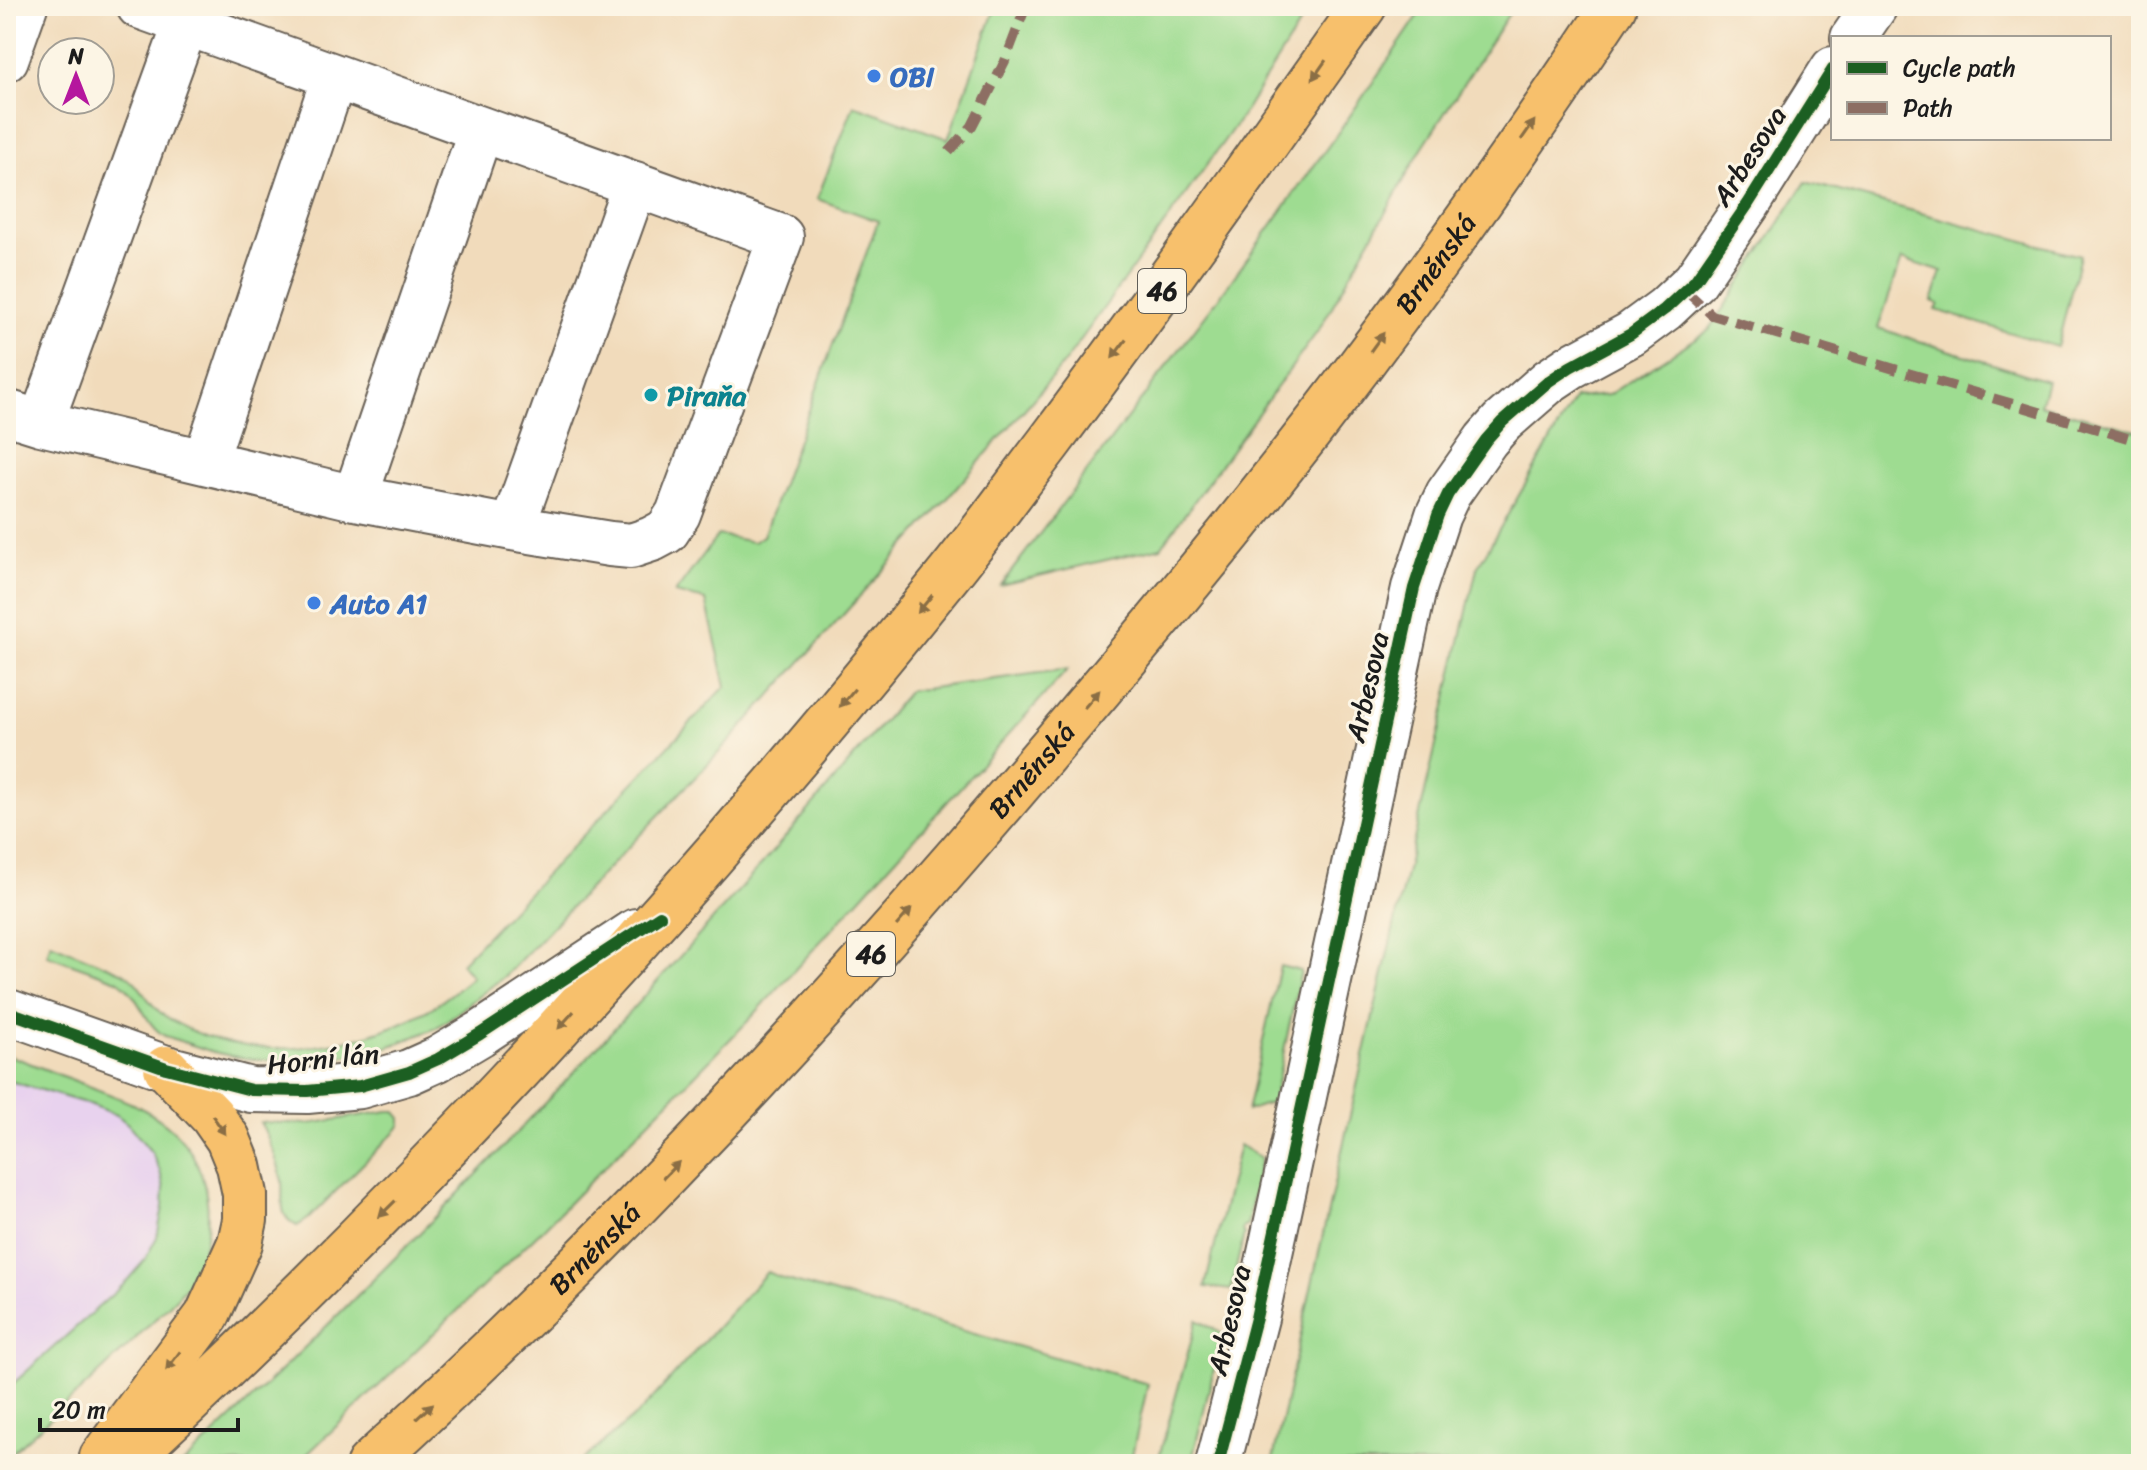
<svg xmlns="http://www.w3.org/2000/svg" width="2147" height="1470" font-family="Sriracha,sans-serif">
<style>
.built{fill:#e8d2ee}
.green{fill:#9edc91;stroke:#5d7c56;stroke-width:2}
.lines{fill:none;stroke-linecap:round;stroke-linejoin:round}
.minor-casing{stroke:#675f54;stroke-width:48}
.major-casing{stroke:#675f54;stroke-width:48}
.minor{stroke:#fff;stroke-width:44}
.major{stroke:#f7c06c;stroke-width:44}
.quiet{stroke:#8d6e63;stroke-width:10;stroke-dasharray:20 10;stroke-linecap:butt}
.cycleway-casing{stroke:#fcf5e5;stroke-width:17}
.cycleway{stroke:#1b5e20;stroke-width:12}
.oneway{fill:#8a6e44}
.shop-dot{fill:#3f7fe0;stroke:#fcf5e5;stroke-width:3}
.culture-dot{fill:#0f9aa8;stroke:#fcf5e5;stroke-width:3}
.labels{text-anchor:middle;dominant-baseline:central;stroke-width:6;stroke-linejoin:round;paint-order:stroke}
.shield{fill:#fcf5e5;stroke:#5f5d58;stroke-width:2}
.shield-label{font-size:26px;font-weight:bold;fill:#1c1c1c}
.shop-label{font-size:28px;font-weight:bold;fill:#366cbe;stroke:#fcf5e5;text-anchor:start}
.street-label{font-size:28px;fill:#1c1c1c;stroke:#fcf5e5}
.culture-label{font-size:28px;font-weight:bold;fill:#0d838f;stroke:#fcf5e5;text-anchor:start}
</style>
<rect width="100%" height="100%" fill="#fcf5e5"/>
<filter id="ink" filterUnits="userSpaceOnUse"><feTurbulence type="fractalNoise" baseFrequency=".0125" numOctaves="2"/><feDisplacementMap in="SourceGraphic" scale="16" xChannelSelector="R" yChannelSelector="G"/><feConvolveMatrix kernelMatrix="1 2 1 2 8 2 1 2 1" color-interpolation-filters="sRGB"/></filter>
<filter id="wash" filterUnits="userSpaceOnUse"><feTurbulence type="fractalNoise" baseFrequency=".006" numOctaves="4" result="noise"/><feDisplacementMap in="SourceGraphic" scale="32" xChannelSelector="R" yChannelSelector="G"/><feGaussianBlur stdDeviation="1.8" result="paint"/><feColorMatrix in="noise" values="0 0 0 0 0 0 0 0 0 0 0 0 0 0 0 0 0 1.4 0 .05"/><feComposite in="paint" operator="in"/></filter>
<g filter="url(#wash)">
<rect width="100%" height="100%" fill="#f1dbbb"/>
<!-- built -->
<path class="built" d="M 6,1065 L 157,1130 L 184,1262 L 6,1429 Z"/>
<!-- green -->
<path class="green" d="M 996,6 L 1311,6 L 1242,116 L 1062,366 L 941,506 L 727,744 L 506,975 L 456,1014 L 434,1029 L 383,1049 L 325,1060 L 278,1061 L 242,1058 L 213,1052 L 165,1036 C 144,1025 140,994 117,980 L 47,955 L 51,943 L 124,973 C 142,983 147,1005 165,1016 C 242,1067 351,1052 428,1010 C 444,1001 458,989 472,977 L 461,963 L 726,686 L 706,600 L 675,593 L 718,535 L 753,542 L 763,536 L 878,221 L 817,199 L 854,105 L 948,139 Z
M 1425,6 L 1514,6 L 1422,148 L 1320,328 L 1161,547 L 1001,585 L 1226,288 L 1347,120 Z
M 1806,182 L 2080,256 L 2057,347 L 1936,310 L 1939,304 L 1932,301 L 1942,272 L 1902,259 L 1878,328 L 2047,381 L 2040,405 L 2141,432 L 2141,1464 L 1272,1464 L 1333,1189 L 1477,568 L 1575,398 L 1608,395 L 1709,330 Z
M 1068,669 L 751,1018 L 540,1232 L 297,1464 L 183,1464 C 441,1222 684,963 909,691 Z
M 1280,966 L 1301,971 L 1273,1102 L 1247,1111 Z
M 6,1054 C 34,1065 63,1076 91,1087 C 117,1097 145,1107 167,1125 C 211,1161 219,1227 193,1275 C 183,1294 164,1310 149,1325 C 103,1372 54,1415 6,1458 L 6,1390 L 124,1284 L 144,1261 L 157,1237 L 163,1207 L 164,1188 L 160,1171 L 152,1153 L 129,1125 L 117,1115 L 92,1105 L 6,1080 Z
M 388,1111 L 395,1111 L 401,1118 L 401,1124 L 398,1129 L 308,1219 L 297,1226 C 291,1223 287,1220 284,1213 C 281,1204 283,1191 282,1181 C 278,1160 270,1141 260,1122 L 309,1124 Z
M 1239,1145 L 1261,1158 L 1247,1226 L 1243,1227 L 1242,1231 L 1244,1234 L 1231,1290 L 1205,1287 Z
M 767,1272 L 784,1279 L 1148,1384 L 1130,1464 L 578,1464 L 643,1409 Z
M 1197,1320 L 1220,1332 L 1222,1336 L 1191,1464 L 1157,1464 Z"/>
</g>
<g filter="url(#ink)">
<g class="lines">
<!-- minor casing -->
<g class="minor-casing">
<path id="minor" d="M 1853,38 L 1875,6
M 6,59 L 25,6
M 6,412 L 41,423 L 355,498 L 512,528 L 610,544 L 631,546 L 652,539 L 667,531 L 678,514 L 781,237 L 139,6
M 41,423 L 186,23
M 205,462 L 334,77
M 355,498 L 481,129
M 512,528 L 635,184
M 6,1011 L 166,1068 L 251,1090 L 307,1091 L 360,1086 L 409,1072 L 438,1059 L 480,1034 L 636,931
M 1218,1464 L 1256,1318 L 1414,588 L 1438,515 L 1448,494 L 1486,440 L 1502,422 L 1549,381 L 1570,367 L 1631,334 L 1665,309 L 1695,281 L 1748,204 L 1833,69"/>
</g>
<!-- major casing -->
<g class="major-casing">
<g id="major">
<path d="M 102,1457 L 207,1316 L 240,1243 L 245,1220 L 245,1194 L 239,1166 L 228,1139 L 212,1116 L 166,1068"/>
<path d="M 123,1464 C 421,1189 695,890 949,574 C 983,532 1015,487 1048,444 C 1156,300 1260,153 1364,6"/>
<path id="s1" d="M 369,1464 C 600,1255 814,1025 1016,788 C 1100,690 1183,592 1263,491 C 1387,335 1504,172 1614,6"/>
</g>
</g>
<!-- minor -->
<use href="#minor" class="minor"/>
<!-- major -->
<use href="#major" class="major"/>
<!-- quiet -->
<path class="quiet" d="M 949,152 L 972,126 L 1005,61 L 1026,6
M 1685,290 L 1712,315 L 2141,442"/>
<!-- cycleway casing -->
<g class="cycleway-casing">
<path id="cycleway" d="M 6,1011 L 166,1068 L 251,1090 L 307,1091 L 360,1086 L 409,1072 L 438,1059 L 480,1034 L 660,916
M 1218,1464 L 1256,1318 L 1414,588 L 1438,515 L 1448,494 L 1486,440 L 1502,422 L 1549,381 L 1570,367 L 1631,334 L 1665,309 L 1695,281 L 1748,204 L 1833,69"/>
</g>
<!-- cycleway -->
<use href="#cycleway" class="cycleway"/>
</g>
<!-- one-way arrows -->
<defs><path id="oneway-solid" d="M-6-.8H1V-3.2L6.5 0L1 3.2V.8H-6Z" transform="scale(2)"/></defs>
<g class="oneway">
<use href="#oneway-solid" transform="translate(1319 70) rotate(125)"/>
<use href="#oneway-solid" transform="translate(1528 130) rotate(-55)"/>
<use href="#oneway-solid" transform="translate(1377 342) rotate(-54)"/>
<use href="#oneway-solid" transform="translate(1119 349) rotate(127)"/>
<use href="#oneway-solid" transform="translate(925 604) rotate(129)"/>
<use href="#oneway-solid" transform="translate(847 698) rotate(130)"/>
<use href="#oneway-solid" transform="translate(1092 699) rotate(-49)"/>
<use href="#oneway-solid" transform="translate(904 917) rotate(-49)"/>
<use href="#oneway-solid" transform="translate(566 1020) rotate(132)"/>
<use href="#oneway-solid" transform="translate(219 1125) rotate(55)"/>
<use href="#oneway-solid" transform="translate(671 1170) rotate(-46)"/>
<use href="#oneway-solid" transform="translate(387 1209) rotate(135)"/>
<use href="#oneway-solid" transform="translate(173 1361) rotate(127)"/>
<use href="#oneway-solid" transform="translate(425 1411) rotate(-43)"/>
</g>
</g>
<!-- markers -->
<g class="shop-dot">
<circle cx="874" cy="76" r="8"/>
<circle cx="314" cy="603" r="8"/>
</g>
<circle class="culture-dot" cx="651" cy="395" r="8"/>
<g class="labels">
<!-- shield labels -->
<g class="shield">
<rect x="1138" y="269" width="48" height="44" rx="6"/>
<rect x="847" y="932" width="48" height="44" rx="6"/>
</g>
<g class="shield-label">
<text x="1162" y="291">46</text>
<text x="871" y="954">46</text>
</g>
<!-- shop labels -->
<g class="shop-label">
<text x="890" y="76">OBI</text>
<text x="330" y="603">Auto A1</text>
</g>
<!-- street labels -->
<g class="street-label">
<text transform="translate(1749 156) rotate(-57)">Arbesova</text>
<text stroke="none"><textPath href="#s1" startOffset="1608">Brněnská</textPath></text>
<text transform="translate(1367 687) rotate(-77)">Arbesova</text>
<text stroke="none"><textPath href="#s1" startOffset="960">Brněnská</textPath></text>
<text transform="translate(323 1059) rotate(-6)">Horní lán</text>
<text stroke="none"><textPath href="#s1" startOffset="312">Brněnská</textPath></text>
<text transform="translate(1229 1320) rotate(-77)">Arbesova</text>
</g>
<!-- culture labels -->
<g class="culture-label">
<text x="667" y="395">Piraňa</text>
</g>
</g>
<!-- margin -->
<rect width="2147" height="1470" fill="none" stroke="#fcf5e5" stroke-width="32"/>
<!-- legend -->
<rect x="1831" y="36" width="280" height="104" fill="#fcf5e5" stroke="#a29e95" stroke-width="2"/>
<rect x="1847" y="62" width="40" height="12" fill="#1b5e20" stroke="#a29e95" stroke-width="2"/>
<text x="1903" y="76" font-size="24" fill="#1c1c1c">Cycle path</text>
<rect x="1847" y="102" width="40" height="12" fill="#8d6e63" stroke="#a29e95" stroke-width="2"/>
<text x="1903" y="116" font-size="24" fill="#1c1c1c">Path</text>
<!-- north arrow -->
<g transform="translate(76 76)"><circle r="38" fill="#fcf5e5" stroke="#a29e95" stroke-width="2"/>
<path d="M0-6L14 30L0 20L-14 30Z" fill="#b5179e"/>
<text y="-12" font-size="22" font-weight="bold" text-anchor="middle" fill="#1c1c1c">N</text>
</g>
<!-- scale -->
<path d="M40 1418v12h198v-12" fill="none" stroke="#1c1c1c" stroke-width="4"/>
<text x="52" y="1418" font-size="24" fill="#1c1c1c" stroke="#fcf5e5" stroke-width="6" paint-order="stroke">20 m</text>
</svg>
